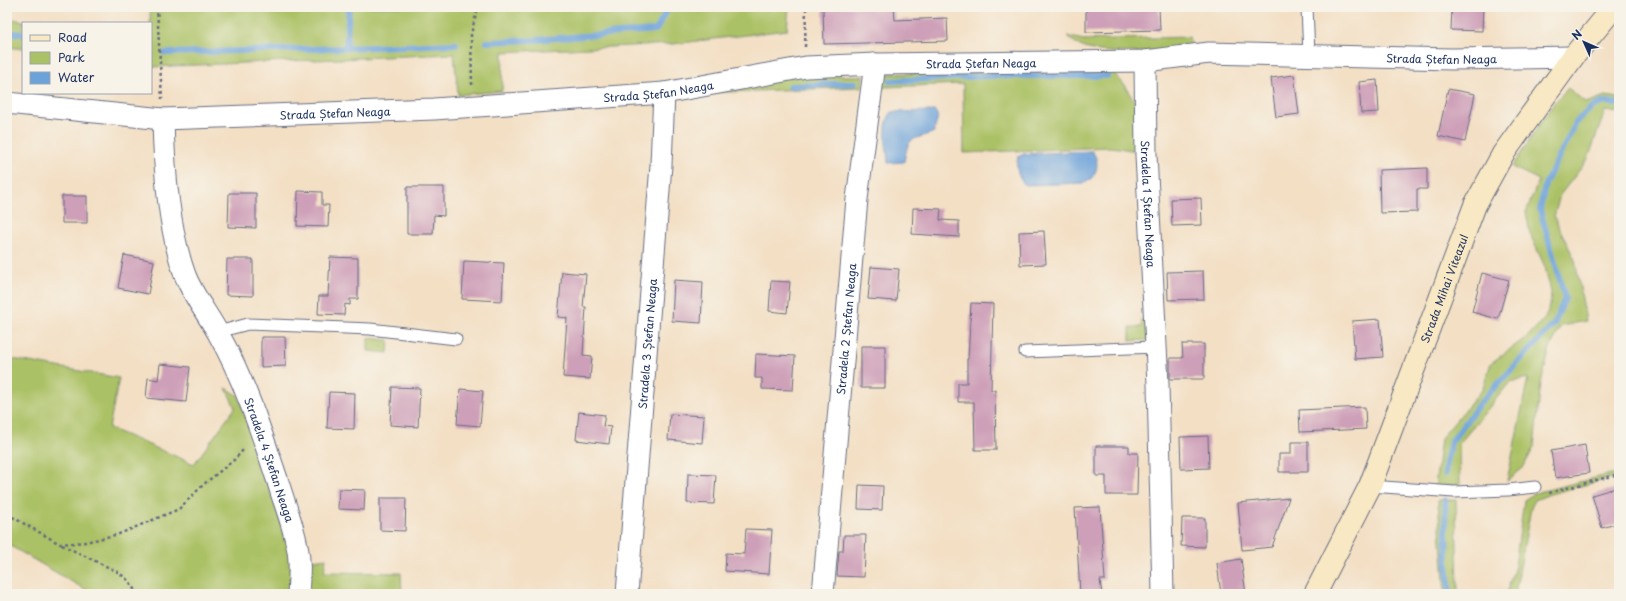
<svg xmlns="http://www.w3.org/2000/svg" width="1626" height="601" font-family="'Playpen Sans',sans-serif">
<style>
.green{fill:#abc165;stroke:#637862}
.water{fill:#6ca2da;stroke:#44689c}
.lines{fill:none;stroke-linecap:round;stroke-linejoin:round}
.stream{stroke:#6ca2da;stroke-width:6}
.building{fill:#cd9fb8}
.lane-casing{stroke:#676d82;stroke-width:13}
.street-casing{stroke:#676d82;stroke-width:23}
.secondary-casing{stroke:#676d82;stroke-width:24}
.path{stroke:#676d82;stroke-width:2.5;stroke-dasharray:3 3;stroke-linecap:butt}
.lane{stroke:#fff;stroke-width:11}
.street{stroke:#fff;stroke-width:21}
.secondary{stroke:#f8e8c3;stroke-width:22}
.labels{text-anchor:middle;dominant-baseline:central;stroke-width:3;stroke-linejoin:round;paint-order:stroke}
.street-label{font-size:11px;fill:#1b2f5e;stroke:#f7f3e8}
</style>
<rect width="100%" height="100%" fill="#f7f3e8"/>
<filter id="ink" filterUnits="userSpaceOnUse"><feTurbulence type="fractalNoise" baseFrequency=".025" numOctaves="2"/><feDisplacementMap in="SourceGraphic" scale="8" xChannelSelector="R" yChannelSelector="G"/><feConvolveMatrix kernelMatrix="1 2 1 2 8 2 1 2 1" color-interpolation-filters="sRGB"/></filter>
<filter id="wash" filterUnits="userSpaceOnUse"><feTurbulence type="fractalNoise" baseFrequency=".012" numOctaves="4" result="noise"/><feDisplacementMap in="SourceGraphic" scale="16" xChannelSelector="R" yChannelSelector="G"/><feGaussianBlur stdDeviation="0.9" result="paint"/><feColorMatrix in="noise" values="0 0 0 0 0 0 0 0 0 0 0 0 0 0 0 0 0 1.4 0 .05"/><feComposite in="paint" operator="in"/></filter>
<g filter="url(#wash)">
<rect width="100%" height="100%" fill="#f3dfc4"/>
<!-- green -->
<path class="green" d="M 150,7 L 789,7 L 787,30 L 673,44 L 503,52 L 502,91 L 458,95 L 454,54 L 151,67 Z
M 7,18 L 35,23 L 23,23 L 23,49 L 7,47 Z
M 1067,36 L 1083,40 L 1189,37 L 1191,43 C 1172,54 1106,55 1085,48 C 1078,46 1072,40 1067,36 Z
M 1111,70 L 1122,82 L 1135,102 L 1137,151 L 1112,147 L 964,153 L 963,84 L 884,87 L 878,95 L 884,74 Z
M 800,75 L 863,76 L 862,87 L 702,93 Z
M 1568,88 L 1586,103 L 1605,96 L 1619,98 L 1619,113 L 1605,111 L 1588,159 L 1560,195 L 1554,217 L 1575,260 L 1586,321 L 1561,326 L 1550,348 L 1541,383 L 1534,447 L 1523,468 L 1507,481 L 1528,378 L 1510,382 L 1459,444 L 1460,485 L 1435,486 L 1441,438 L 1482,390 L 1491,363 L 1528,336 L 1545,318 L 1550,305 L 1551,292 L 1545,267 L 1530,234 L 1526,212 L 1539,180 L 1512,167 L 1553,104 Z
M 1147,319 L 1148,340 L 1130,341 L 1130,327 L 1142,327 L 1141,320 Z
M 368,338 L 389,340 L 388,353 L 368,351 Z
M 7,358 L 119,378 L 109,428 L 194,464 L 235,408 L 226,388 L 238,395 L 292,557 L 290,594 L 93,594 L 7,544 Z
M 1619,472 L 1619,476 L 1550,494 L 1535,500 L 1531,508 L 1515,594 L 1506,594 L 1515,566 L 1524,500 L 1535,493 Z
M 1438,500 L 1456,500 L 1458,594 L 1445,594 Z
M 326,558 L 324,572 L 401,573 L 402,594 L 305,594 L 308,572 L 313,560 Z"/>
<!-- water -->
<path class="water" d="M 935,111 L 938,116 L 934,132 C 912,142 909,133 904,162 L 888,163 C 887,147 881,125 892,112 Z
M 1092,151 C 1101,162 1097,177 1085,183 L 1025,185 C 1018,178 1015,168 1018,157 L 1024,154 Z"/>
<g class="lines">
<!-- stream -->
<path class="stream" d="M 7,32 L 23,34
M 487,42 L 534,40 L 656,30 L 669,7
M 346,48 L 456,44
M 165,53 L 346,48 L 349,7
M 890,81 L 987,76 L 1107,76
M 790,86 L 855,83
M 1445,474 L 1446,462 L 1451,442 L 1479,404 L 1554,324 L 1565,298 L 1540,210 L 1545,184 L 1577,121 L 1592,107 L 1605,102 L 1619,104
M 1445,500 L 1447,566 L 1450,594"/>
</g>
<g id="blocks">
<!-- building -->
<path class="building" d="M 823,7 L 894,7 L 895,20 L 947,18 L 948,41 L 824,44 Z
M 1086,7 L 1159,7 L 1160,30 L 1086,32 Z
M 1452,7 L 1483,7 L 1482,31 L 1451,30 Z
M 1294,75 L 1299,114 L 1276,117 L 1271,78 Z
M 1377,80 L 1379,112 L 1361,113 L 1359,82 Z
M 1448,89 L 1475,94 L 1465,142 L 1438,136 Z
M 1427,168 L 1427,189 L 1417,189 L 1417,212 L 1380,213 L 1379,170 Z
M 407,187 L 444,187 L 444,216 L 434,215 L 433,234 L 407,234 Z
M 298,191 L 322,192 L 322,205 L 329,205 L 328,227 L 297,226 Z
M 229,193 L 256,193 L 256,228 L 228,227 Z
M 62,196 L 87,196 L 87,223 L 62,223 Z
M 1201,198 L 1202,225 L 1172,226 L 1171,199 Z
M 913,208 L 941,209 L 940,220 L 959,221 L 959,237 L 912,234 Z
M 1044,231 L 1046,264 L 1020,265 L 1019,232 Z
M 124,255 L 154,261 L 148,294 L 118,288 Z
M 330,257 L 358,258 L 358,299 L 350,299 L 350,305 L 345,304 L 344,315 L 318,314 L 319,296 L 328,296 Z
M 227,259 L 253,259 L 253,296 L 226,295 Z
M 464,261 L 504,263 L 502,301 L 462,299 Z
M 871,267 L 899,269 L 896,301 L 868,299 Z
M 1203,271 L 1204,299 L 1168,300 L 1167,272 Z
M 562,272 L 586,274 L 583,307 L 586,307 L 583,355 L 592,356 L 590,379 L 563,377 L 567,318 L 558,317 Z
M 1482,273 L 1509,280 L 1498,319 L 1472,312 Z
M 674,280 L 703,282 L 701,323 L 672,321 Z
M 771,281 L 790,282 L 787,313 L 769,311 Z
M 971,303 L 993,304 L 991,390 L 995,390 L 996,450 L 975,450 L 974,402 L 958,402 L 958,383 L 967,383 L 967,359 L 968,359 Z
M 1380,319 L 1383,357 L 1355,359 L 1352,321 Z
M 261,337 L 285,337 L 286,366 L 261,367 Z
M 1182,344 L 1204,344 L 1204,379 L 1170,379 L 1170,358 L 1183,358 Z
M 861,346 L 885,346 L 885,388 L 861,388 Z
M 756,354 L 795,356 L 793,390 L 762,389 L 762,378 L 755,378 Z
M 160,364 L 190,367 L 186,402 L 146,398 L 148,378 L 158,380 Z
M 392,387 L 420,388 L 418,427 L 390,425 Z
M 460,389 L 483,391 L 480,426 L 457,424 Z
M 329,392 L 355,393 L 354,429 L 327,428 Z
M 1365,407 L 1366,429 L 1300,432 L 1299,410 Z
M 579,412 L 605,415 L 603,426 L 611,427 L 609,444 L 576,440 Z
M 670,414 L 704,416 L 702,443 L 668,440 Z
M 1208,436 L 1209,468 L 1181,469 L 1180,437 Z
M 1291,442 L 1308,442 L 1308,472 L 1279,472 L 1279,454 L 1291,454 Z
M 1585,445 L 1589,473 L 1555,478 L 1551,451 Z
M 1096,446 L 1129,446 L 1129,453 L 1138,453 L 1137,495 L 1106,495 L 1106,476 L 1096,476 Z
M 688,474 L 716,475 L 714,504 L 687,503 Z
M 859,485 L 883,486 L 882,510 L 858,509 Z
M 1619,487 L 1619,523 L 1602,528 L 1592,495 Z
M 339,489 L 365,490 L 364,510 L 338,509 Z
M 380,498 L 406,498 L 405,531 L 380,530 Z
M 1289,498 L 1272,547 L 1242,550 L 1238,503 Z
M 1100,507 L 1105,580 L 1100,580 L 1102,594 L 1080,594 L 1075,508 Z
M 1182,518 L 1205,518 L 1205,547 L 1181,546 Z
M 746,529 L 772,530 L 769,574 L 725,571 L 726,553 L 744,554 Z
M 844,535 L 866,535 L 864,577 L 837,576 L 839,551 L 843,551 Z
M 1241,559 L 1246,594 L 1221,594 L 1217,563 Z"/>
</g>
</g>
<g filter="url(#ink)">
<use href="#blocks" fill-opacity="0" stroke="#676d82" stroke-width="1"/>
<g class="lines">
<!-- lane casing -->
<g class="lane-casing">
<path id="lane" d="M 1307,7 L 1309,55
M 218,332 L 248,324 L 370,329 L 456,339
M 1025,352 L 1156,347
M 1370,486 L 1454,492 L 1508,490 L 1535,487"/>
</g>
<!-- street casing -->
<g class="street-casing">
<g id="street">
<path id="s1" d="M 1145,61 L 1146,155 L 1158,384 L 1163,594"/>
<path id="s2" d="M 7,103 L 163,119 L 434,109 L 664,93 L 806,67 L 875,64 L 1145,61 L 1209,53 L 1452,59 L 1573,57"/>
<path id="s3" d="M 163,119 C 164,166 169,231 185,275 C 193,296 207,313 218,333 C 244,379 261,431 278,482 C 284,503 293,524 297,546 C 301,562 299,578 298,594"/>
<path id="s4" d="M 627,594 L 661,165 L 664,93"/>
<path id="s5" d="M 823,594 L 857,199 L 875,64"/>
</g>
</g>
<!-- secondary casing -->
<g class="secondary-casing">
<g id="secondary">
<path id="s6" d="M 1315,594 L 1370,486 L 1475,205 L 1503,154 L 1526,122 L 1573,57 L 1614,7"/>
</g>
</g>
<!-- path -->
<path class="path" d="M 157,7 L 162,99
M 805,47 L 806,7
M 472,85 L 471,34 L 478,7
M 1549,493 L 1619,474
M 7,514 L 60,544 L 86,542 L 119,534 L 179,509 L 204,484 L 234,460 L 244,449
M 62,545 L 118,572 L 129,581 L 137,594"/>
<!-- lane -->
<use href="#lane" class="lane"/>
<!-- street -->
<use href="#street" class="street"/>
<!-- secondary -->
<use href="#secondary" class="secondary"/>
</g>
</g>
<g class="labels">
<!-- street labels -->
<g class="street-label">
<text stroke="none"><textPath href="#s2" startOffset="1439">Strada Ștefan Neaga</textPath></text>
<text stroke="none"><textPath href="#s2" startOffset="978">Strada Ștefan Neaga</textPath></text>
<text stroke="none"><textPath href="#s2" startOffset="653">Strada Ștefan Neaga</textPath></text>
<text stroke="none"><textPath href="#s2" startOffset="329">Strada Ștefan Neaga</textPath></text>
<text stroke="none"><textPath href="#s1" startOffset="143">Stradela 1 Ștefan Neaga</textPath></text>
<text stroke="none"><textPath href="#s6" startOffset="332">Strada Mihai Viteazul</textPath></text>
<text stroke="none"><textPath href="#s5" startOffset="266">Stradela 2 Ștefan Neaga</textPath></text>
<text stroke="none"><textPath href="#s4" startOffset="251">Stradela 3 Ștefan Neaga</textPath></text>
<text stroke="none"><textPath href="#s3" startOffset="362">Stradela 4 Ștefan Neaga</textPath></text>
</g>
</g>
<!-- margin -->
<rect width="1626" height="601" fill="none" stroke="#f7f3e8" stroke-width="24"/>
<!-- legend -->
<rect x="22" y="22" width="130" height="72" fill="#f7f3e8" stroke="#9fa5b1"/>
<rect x="30" y="35" width="20" height="6" fill="#f8e8c3" stroke="#9fa5b1"/>
<text x="58" y="42" font-size="12" fill="#1b2f5e">Road</text>
<rect x="30" y="52" width="20" height="12" fill="#abc165" stroke="#9fa5b1"/>
<text x="58" y="62" font-size="12" fill="#1b2f5e">Park</text>
<rect x="30" y="72" width="20" height="12" fill="#6ca2da" stroke="#9fa5b1"/>
<text x="58" y="82" font-size="12" fill="#1b2f5e">Water</text>
<!-- north arrow -->
<g transform="translate(1584 42) rotate(315)" stroke="#f7f3e8" stroke-width="3" paint-order="stroke">
<path d="M0-3L7 15L0 10L-7 15Z" fill="#1b2f5e"/>
<text y="-6" font-size="11" font-weight="bold" text-anchor="middle" fill="#1b2f5e">N</text>
</g>
</svg>
